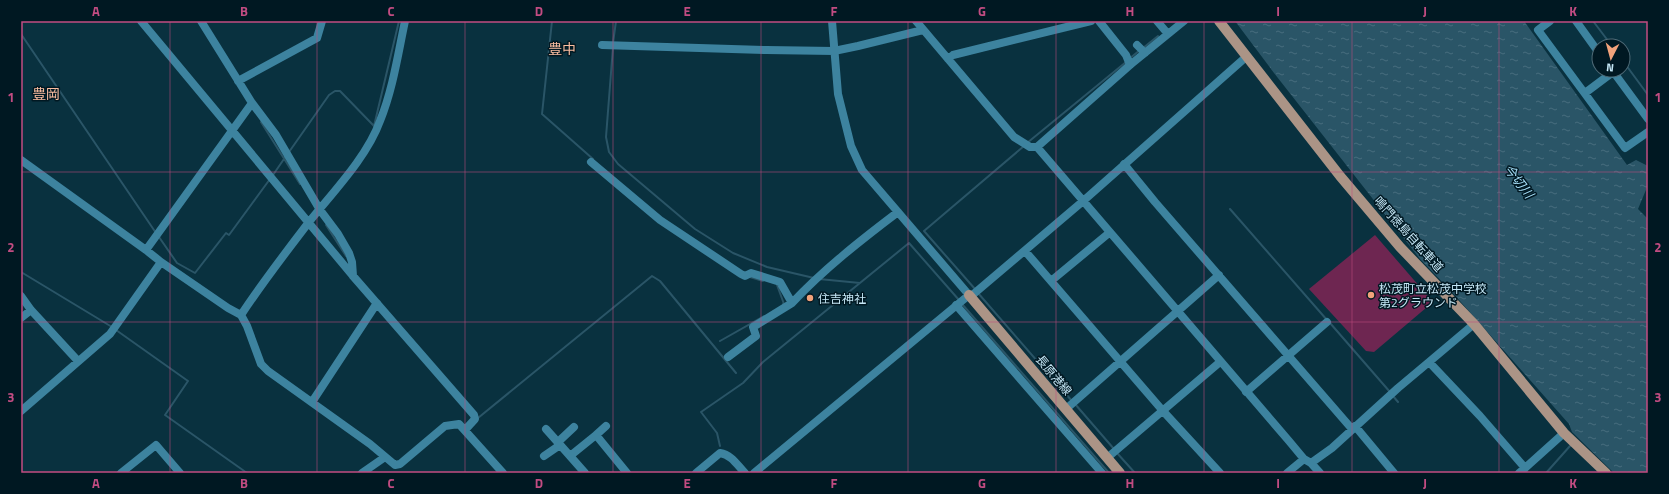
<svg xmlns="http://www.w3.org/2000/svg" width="1669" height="494" font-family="'Titillium Web','Noto Sans JP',sans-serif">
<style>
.pitch{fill:#6e2651}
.water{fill:url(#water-ripples)}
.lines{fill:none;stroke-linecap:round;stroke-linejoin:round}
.stream{stroke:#2a5567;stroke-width:2}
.minor{stroke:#3d839f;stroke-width:8}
.major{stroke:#ab9486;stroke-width:10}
.grid{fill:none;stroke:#c24c82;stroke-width:1;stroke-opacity:0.55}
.poi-dot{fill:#f1a27b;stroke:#001822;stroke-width:1.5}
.labels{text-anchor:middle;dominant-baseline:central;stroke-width:3;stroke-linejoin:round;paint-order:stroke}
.street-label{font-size:12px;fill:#c4e6f5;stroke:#001822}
.poi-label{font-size:12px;fill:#c4e6f5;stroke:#001822;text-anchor:start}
.water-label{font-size:13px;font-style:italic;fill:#a4ddf6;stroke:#001822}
.quarter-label{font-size:14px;fill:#f9bda0;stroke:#001822}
.neatline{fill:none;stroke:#c24c82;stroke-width:1.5}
.grid-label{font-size:13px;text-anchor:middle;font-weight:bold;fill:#c24c82}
</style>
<defs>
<pattern id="water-ripples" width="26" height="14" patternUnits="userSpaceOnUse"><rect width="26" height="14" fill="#2a5567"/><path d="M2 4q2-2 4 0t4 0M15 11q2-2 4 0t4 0" fill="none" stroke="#476d7d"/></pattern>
</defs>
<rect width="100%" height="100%" fill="#09313f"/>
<!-- pitch -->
<path class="pitch" d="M 1375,235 L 1433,302 L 1374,352 L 1366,351 L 1309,289 Z"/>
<!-- water -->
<path class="water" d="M 1235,21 L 1524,21 L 1627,165 L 1636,160 L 1648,166 L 1648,185 L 1638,209 L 1648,219 L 1648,473 L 1614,473 L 1572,432 L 1569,424 L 1452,292 L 1420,259 L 1274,73 Z"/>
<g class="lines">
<!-- stream -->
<path class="stream" d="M 552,21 L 542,114 L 593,159
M 1593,21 L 1612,46
M 21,34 L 156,233
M 613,43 L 616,21
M 613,47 L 606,137 L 609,152 L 618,164 L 695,229 L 733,253 L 767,267 L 814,278
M 1143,48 L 1158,36
M 1129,59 L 1140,50
M 1623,61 L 1648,95
M 261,122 L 300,184
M 1027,143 L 1126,62
M 289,152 L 329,95 L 335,91 L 340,91 L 374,126 L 399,21
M 273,175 L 286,156
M 1230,209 L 1327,320
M 326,225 L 346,256
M 159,237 L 177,263 L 195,273 L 226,233 L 229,235 L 270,179
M 21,272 L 112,327
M 750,277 L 763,281
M 819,279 L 860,283
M 777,285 L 784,304 L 783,304
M 975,289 L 924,231 L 1024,146
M 978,293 L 1072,401
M 962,304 L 1109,473
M 1330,323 L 1390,392
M 116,330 L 188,381 L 165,415 L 247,473
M 720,341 L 764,316
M 1393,396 L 1398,402
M 1075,404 L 1114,449
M 478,418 L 652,276 L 660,281 L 736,373
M 720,446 L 717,433 L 701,412 L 743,383 L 763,362 L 909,243 L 959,300
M 1117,453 L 1135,473
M 1525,473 L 1527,471
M 1546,473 L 1570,446"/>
<!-- minor -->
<path class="minor" d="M 141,21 L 353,276 L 474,415 L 475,419 L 465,430
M 201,21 L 252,103 L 276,135 L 320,210 L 338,234 L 349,253 L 352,262 L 353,276
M 916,21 L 1014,137 L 1030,147 L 1037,147 L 1289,441 L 1304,459 L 1311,463 L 1320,473
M 1099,21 L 1126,55 L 1130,65
M 1157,21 L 1168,34
M 1550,21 L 1538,30 L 1625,148 L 1648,132
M 1576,21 L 1599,53
M 602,45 L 766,50 L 834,51 L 858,46 L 923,30
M 1137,45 L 1145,53
M 948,59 L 953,55 L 1091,21
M 1612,70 L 1648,119
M 238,81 L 317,38 L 322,21
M 1585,93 L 1613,72
M 1037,147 L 1130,65 L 1184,21
M 21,160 L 146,250 L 161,262 L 228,308 L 241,315 L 247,326 L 261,364 L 268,371 L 370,444 L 395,465 L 400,464 L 445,426 L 459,424 L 503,473
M 591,162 L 660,220 L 741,274 L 745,276 L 751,273 L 780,282 L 792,303 C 824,269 861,240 898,212
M 1124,164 L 1155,202 L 1352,429
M 146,250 L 252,103
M 1025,251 L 1163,411 L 1220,473
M 1051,281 L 1109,233
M 21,296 L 31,310 L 78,361
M 970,297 L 1082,202 L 1246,57
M 956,305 L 1102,473
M 241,315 C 262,283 286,252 309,222 C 333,192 367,157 380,121 C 393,89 398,54 405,21
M 21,318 L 31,310
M 728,357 L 756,336 L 753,327 L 792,303
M 1429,362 L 1474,324
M 1246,392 L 1327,322
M 312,402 L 377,303
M 1066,409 L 1219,275
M 21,411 L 110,334 L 161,262
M 1355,426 L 1394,473
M 546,429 L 570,456
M 596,435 L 606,426
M 558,442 L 574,427
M 544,456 L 560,445
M 1107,458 L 1220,362
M 1311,463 L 1332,448 L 1398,388 L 1429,362 L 1480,416 L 1525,468 L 1519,473
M 1525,468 L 1564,433
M 121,473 L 156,445 L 180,473
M 362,473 L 385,457
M 585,473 L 570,456 L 596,435 L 627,473
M 696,473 L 720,453 C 732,455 737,465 745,473
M 754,473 L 969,295 L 862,170 L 851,146 L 838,94 L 832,21
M 1287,473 L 1304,459"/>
<!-- major -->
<path class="major" d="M 1219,21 L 1340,176 L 1400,247 L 1474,324 L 1564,433 L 1606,473
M 969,295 L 1120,473"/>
</g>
<!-- grid -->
<path class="grid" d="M 170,21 L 170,473M 317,21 L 317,473M 465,21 L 465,473M 613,21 L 613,473M 761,21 L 761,473M 908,21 L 908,473M 1056,21 L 1056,473M 1204,21 L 1204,473M 1352,21 L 1352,473M 1499,21 L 1499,473M 21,172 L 1648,172M 21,322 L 1648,322"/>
<!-- markers -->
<g class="poi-dot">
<circle cx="1371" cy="295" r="4"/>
<circle cx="810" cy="298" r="4"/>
</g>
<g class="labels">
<!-- street labels -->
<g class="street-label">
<text transform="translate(1409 234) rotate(48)">鳴門徳島自転車道</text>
<text transform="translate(1054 375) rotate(50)">長原港線</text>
</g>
<!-- poi labels -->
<g class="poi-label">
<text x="1379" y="288">松茂町立松茂中学校<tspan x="1379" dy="14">第2グラウンド</tspan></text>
<text x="818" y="298">住吉神社</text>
</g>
<!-- water labels -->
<g class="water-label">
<text transform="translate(1519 181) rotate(52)">今切川</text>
</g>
<!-- quarter labels -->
<g class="quarter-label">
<text x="562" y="48">豊中</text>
<text x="46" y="93">豊岡</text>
</g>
</g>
<!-- border -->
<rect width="1669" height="494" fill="none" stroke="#001822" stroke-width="44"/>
<!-- north arrow -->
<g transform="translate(1611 58) rotate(186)"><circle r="19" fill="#001822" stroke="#4e6a76"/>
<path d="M0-3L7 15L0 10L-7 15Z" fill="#f1a27b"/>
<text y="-6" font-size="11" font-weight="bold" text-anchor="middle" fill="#c4e6f5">N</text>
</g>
<rect x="22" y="22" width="1625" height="450" class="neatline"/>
<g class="grid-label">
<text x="96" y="16">A</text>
<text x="244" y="16">B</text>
<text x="391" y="16">C</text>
<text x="539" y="16">D</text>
<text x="687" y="16">E</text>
<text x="834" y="16">F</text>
<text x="982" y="16">G</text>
<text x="1130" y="16">H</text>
<text x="1278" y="16">I</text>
<text x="1425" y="16">J</text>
<text x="1573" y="16">K</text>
<text x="11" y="102">1</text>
<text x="1658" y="102">1</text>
<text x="11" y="252">2</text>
<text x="1658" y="252">2</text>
<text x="11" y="402">3</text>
<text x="1658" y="402">3</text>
<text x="96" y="488">A</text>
<text x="244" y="488">B</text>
<text x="391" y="488">C</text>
<text x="539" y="488">D</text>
<text x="687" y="488">E</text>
<text x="834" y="488">F</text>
<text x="982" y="488">G</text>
<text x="1130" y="488">H</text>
<text x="1278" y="488">I</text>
<text x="1425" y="488">J</text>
<text x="1573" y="488">K</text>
</g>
</svg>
